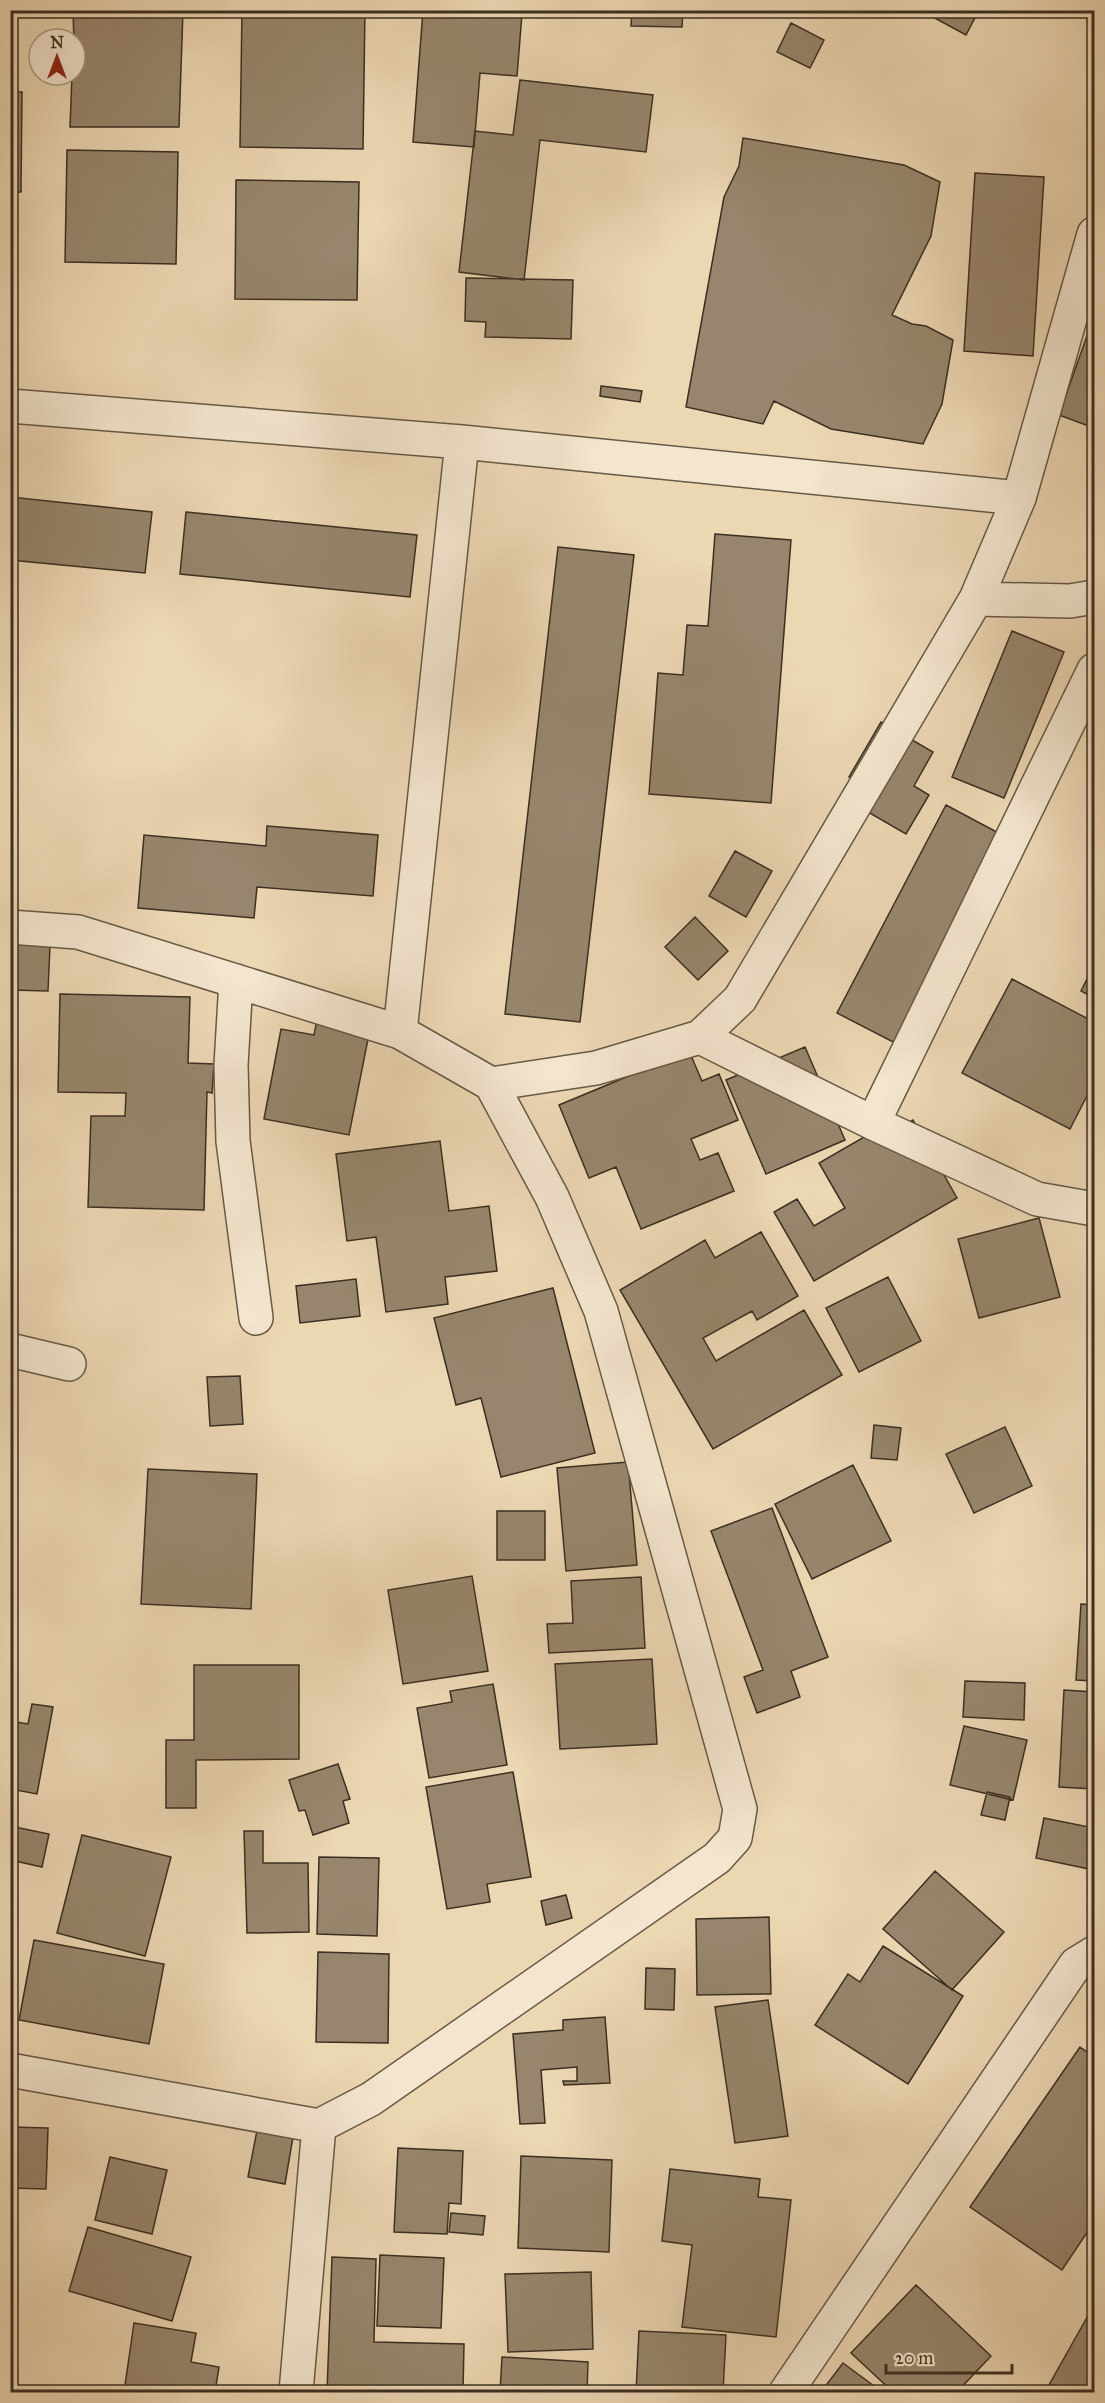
<svg xmlns="http://www.w3.org/2000/svg" width="1105" height="2403" font-family="'IM FELL Great Primer',serif">
<style>
.building{fill:#97866d;stroke:#3b2f22;stroke-width:1.5}
.lines{fill:none;stroke-linecap:round;stroke-linejoin:round}
.street-casing{stroke:#675946;stroke-width:36}
.street{stroke:#f3e5ce;stroke-width:33}
</style>
<rect width="100%" height="100%" fill="#ecd7b3"/>
<filter id="stains"><feTurbulence type="fractalNoise" baseFrequency=".00333" numOctaves="4"/><feColorMatrix values="0 0 0 0 .2 0 0 0 0 .09 0 0 0 0 .02 0 0 0 .5 -.17"/></filter>
<radialGradient id="worn" r=".72"><stop offset=".6" stop-color="#630" stop-opacity="0"/><stop offset="1" stop-color="#630" stop-opacity=".3"/></radialGradient>
<!-- building -->
<path class="building" d="M 73,10 L 183,10 L 179,127 L 70,127 L 72,75 L 75,75 Z
M 242,10 L 365,10 L 363,149 L 240,147 Z
M 423,10 L 483,10 L 522,14 L 517,76 L 480,73 L 474,147 L 413,142 Z
M 632,10 L 683,10 L 682,27 L 631,26 Z
M 920,10 L 979,10 L 966,35 Z
M 791,23 L 824,40 L 810,68 L 777,52 Z
M 520,80 L 653,95 L 646,152 L 540,140 L 524,280 L 459,272 L 475,131 L 513,135 Z
M 10,92 L 22,92 L 21,192 L 10,192 Z
M 743,138 L 904,165 L 940,182 L 931,236 L 892,315 L 912,324 L 926,326 L 953,340 L 942,404 L 923,444 L 831,429 L 774,401 L 763,424 L 686,407 L 724,197 L 739,166 Z
M 67,150 L 178,152 L 176,264 L 65,262 Z
M 975,173 L 1044,177 L 1033,356 L 964,351 Z
M 236,180 L 359,182 L 357,300 L 235,299 Z
M 466,278 L 573,280 L 571,339 L 485,337 L 486,322 L 465,321 Z
M 1094,316 L 1094,428 L 1059,415 Z
M 601,386 L 642,391 L 640,402 L 600,396 Z
M 10,497 L 152,512 L 145,573 L 10,560 Z
M 186,512 L 417,535 L 410,597 L 180,574 Z
M 715,534 L 791,540 L 771,803 L 649,794 L 658,673 L 683,675 L 687,625 L 708,626 Z
M 558,547 L 634,555 L 580,1022 L 505,1014 Z
M 1012,631 L 1064,652 L 1004,798 L 952,777 Z
M 881,722 L 933,752 L 914,786 L 929,795 L 906,834 L 861,808 L 871,790 L 849,777 Z
M 946,805 L 1008,838 L 899,1045 L 837,1013 Z
M 267,826 L 378,835 L 373,896 L 257,887 L 254,918 L 138,908 L 144,835 L 266,846 Z
M 735,851 L 772,871 L 746,917 L 709,896 Z
M 695,917 L 728,951 L 698,980 L 665,947 Z
M 10,943 L 50,945 L 48,991 L 10,990 Z
M 1094,965 L 1094,998 L 1081,991 Z
M 1012,979 L 1094,1022 L 1094,1082 L 1070,1129 L 962,1073 Z
M 60,994 L 190,997 L 188,1063 L 214,1064 L 212,1093 L 207,1092 L 204,1210 L 88,1207 L 91,1116 L 125,1116 L 126,1093 L 58,1092 Z
M 317,1020 L 370,1029 L 349,1135 L 264,1119 L 281,1029 L 314,1035 Z
M 805,1047 L 845,1140 L 766,1174 L 726,1080 Z
M 689,1051 L 702,1081 L 719,1074 L 738,1120 L 691,1139 L 700,1160 L 718,1153 L 734,1191 L 641,1229 L 616,1167 L 589,1178 L 559,1105 Z
M 913,1120 L 957,1198 L 814,1281 L 774,1212 L 797,1199 L 814,1226 L 845,1208 L 819,1163 L 878,1129 L 883,1137 Z
M 440,1141 L 449,1211 L 489,1206 L 497,1271 L 445,1277 L 448,1304 L 386,1312 L 376,1237 L 347,1241 L 336,1154 Z
M 1039,1218 L 1060,1297 L 979,1318 L 958,1239 Z
M 761,1232 L 798,1296 L 757,1320 L 752,1311 L 703,1338 L 716,1361 L 804,1310 L 842,1375 L 713,1449 L 620,1290 L 705,1240 L 715,1258 Z
M 888,1277 L 921,1341 L 859,1372 L 826,1308 Z
M 356,1279 L 360,1316 L 300,1323 L 296,1286 Z
M 553,1288 L 595,1453 L 501,1477 L 481,1398 L 456,1405 L 434,1318 Z
M 240,1376 L 243,1424 L 210,1426 L 207,1377 Z
M 874,1425 L 901,1428 L 897,1460 L 871,1458 Z
M 1005,1427 L 1032,1486 L 974,1513 L 946,1454 Z
M 628,1462 L 637,1565 L 566,1571 L 557,1468 Z
M 853,1465 L 891,1541 L 812,1579 L 775,1504 Z
M 148,1469 L 257,1474 L 251,1609 L 141,1604 Z
M 772,1508 L 828,1657 L 791,1671 L 800,1697 L 757,1713 L 744,1677 L 763,1670 L 711,1531 Z
M 497,1511 L 545,1511 L 545,1560 L 497,1560 Z
M 472,1576 L 488,1671 L 403,1684 L 388,1590 Z
M 641,1577 L 645,1648 L 549,1653 L 547,1624 L 573,1623 L 571,1581 Z
M 1081,1604 L 1094,1605 L 1094,1681 L 1076,1680 Z
M 652,1659 L 657,1744 L 560,1749 L 555,1664 Z
M 194,1665 L 299,1665 L 299,1759 L 196,1760 L 196,1808 L 166,1808 L 166,1740 L 194,1740 Z
M 965,1681 L 1025,1683 L 1024,1720 L 963,1717 Z
M 493,1684 L 507,1765 L 429,1778 L 417,1708 L 452,1702 L 450,1691 Z
M 1064,1690 L 1094,1692 L 1094,1789 L 1059,1787 Z
M 32,1704 L 53,1707 L 37,1794 L 10,1789 L 10,1721 L 28,1724 Z
M 964,1726 L 1027,1740 L 1013,1800 L 950,1785 Z
M 338,1764 L 350,1799 L 343,1801 L 349,1823 L 313,1835 L 305,1810 L 299,1811 L 289,1780 Z
M 513,1772 L 531,1877 L 487,1884 L 490,1902 L 447,1909 L 426,1787 Z
M 987,1792 L 1010,1797 L 1005,1820 L 981,1815 Z
M 1044,1818 L 1094,1828 L 1094,1870 L 1036,1858 Z
M 10,1826 L 49,1834 L 42,1867 L 15,1861 L 10,1882 Z
M 244,1831 L 263,1831 L 263,1863 L 308,1863 L 309,1932 L 247,1933 Z
M 82,1835 L 171,1857 L 145,1956 L 57,1933 Z
M 319,1857 L 379,1858 L 377,1936 L 317,1934 Z
M 935,1871 L 1004,1932 L 952,1990 L 883,1929 Z
M 566,1895 L 572,1918 L 546,1925 L 541,1901 Z
M 769,1917 L 771,1994 L 697,1995 L 696,1919 Z
M 34,1940 L 164,1964 L 149,2044 L 19,2020 Z
M 883,1946 L 963,1996 L 908,2084 L 815,2025 L 848,1974 L 860,1982 Z
M 318,1952 L 389,1954 L 388,2043 L 316,2042 Z
M 646,1968 L 675,1969 L 674,2010 L 645,2009 Z
M 768,2000 L 788,2136 L 735,2143 L 715,2007 Z
M 605,2017 L 610,2083 L 564,2085 L 563,2081 L 577,2081 L 577,2067 L 541,2070 L 545,2123 L 520,2124 L 513,2034 L 563,2030 L 563,2020 Z
M 1080,2047 L 1094,2057 L 1094,2222 L 1062,2270 L 970,2207 Z
M 258,2125 L 294,2131 L 285,2184 L 248,2177 Z
M 10,2127 L 48,2128 L 46,2189 L 10,2188 Z
M 398,2148 L 463,2151 L 461,2204 L 449,2203 L 447,2234 L 394,2232 Z
M 521,2156 L 612,2160 L 609,2252 L 518,2248 Z
M 110,2157 L 167,2170 L 152,2234 L 95,2220 Z
M 670,2169 L 760,2179 L 758,2197 L 791,2200 L 776,2337 L 682,2327 L 692,2245 L 662,2241 Z
M 451,2213 L 485,2216 L 483,2235 L 449,2232 Z
M 88,2227 L 191,2257 L 172,2321 L 69,2291 Z
M 380,2255 L 444,2258 L 441,2328 L 377,2326 Z
M 332,2257 L 376,2259 L 374,2342 L 464,2344 L 463,2392 L 327,2392 Z
M 591,2272 L 593,2349 L 508,2352 L 505,2274 Z
M 916,2285 L 991,2356 L 957,2392 L 893,2392 L 851,2353 Z
M 1094,2305 L 1094,2392 L 1045,2392 Z
M 134,2323 L 196,2333 L 191,2362 L 219,2367 L 215,2392 L 124,2392 Z
M 639,2331 L 726,2335 L 723,2392 L 636,2392 Z
M 502,2357 L 588,2362 L 587,2392 L 500,2392 Z
M 843,2363 L 882,2392 L 821,2392 Z"/>
<g class="lines">
<!-- street casing -->
<g class="street-casing">
<path id="street" d="M 10,406 L 462,442 L 1019,498
M 976,599 L 1070,601 L 1094,597
M 10,927 L 78,932 L 400,1032 L 491,1084 L 552,1197 L 601,1311 L 740,1809 L 735,1838 L 717,1858 L 371,2099 L 319,2126 L 296,2392
M 236,981 L 231,1065 L 233,1141 L 256,1318
M 400,1032 L 462,442
M 700,1037 L 873,1123 L 1037,1199 L 1094,1209
M 491,1084 L 596,1068 L 700,1037 L 740,999 L 976,599 L 1019,498 L 1094,234
M 873,1123 L 1094,670
M 10,1350 L 69,1364
M 10,2070 L 319,2126
M 786,2392 L 1076,1964 L 1094,1953"/>
</g>
<!-- street -->
<use href="#street" class="street"/>
</g>
<!-- margin -->
<rect width="1105" height="2403" fill="none" stroke="#ecd7b3" stroke-width="36"/>
<rect x="12" y="12" width="1081" height="2379" fill="none" stroke="#3b2f22" stroke-width="3"/>
<rect x="18" y="18" width="1069" height="2367" fill="none" stroke="#3b2f22" stroke-width="1.5"/>
<!-- north arrow -->
<g transform="translate(57 57)"><circle r="28" fill="#f3e5ce" stroke="#a99c89" stroke-width="1.5"/>
<path d="M0-4.5L10 22L0 15L-10 22Z" fill="#8f2418"/>
<text y="-9" font-size="16" font-weight="bold" text-anchor="middle" fill="#3b2f22">N</text>
</g>
<!-- scale -->
<path d="M886 2364v9h126v-9" fill="none" stroke="#3b2f22" stroke-width="3"/>
<text x="895" y="2364" font-size="18" fill="#3b2f22" stroke="#f3e5ce" stroke-width="4.5" paint-order="stroke">20 m</text>
<rect width="100%" height="100%" filter="url(#stains)"/>
<rect width="100%" height="100%" fill="url(#worn)"/>
</svg>
